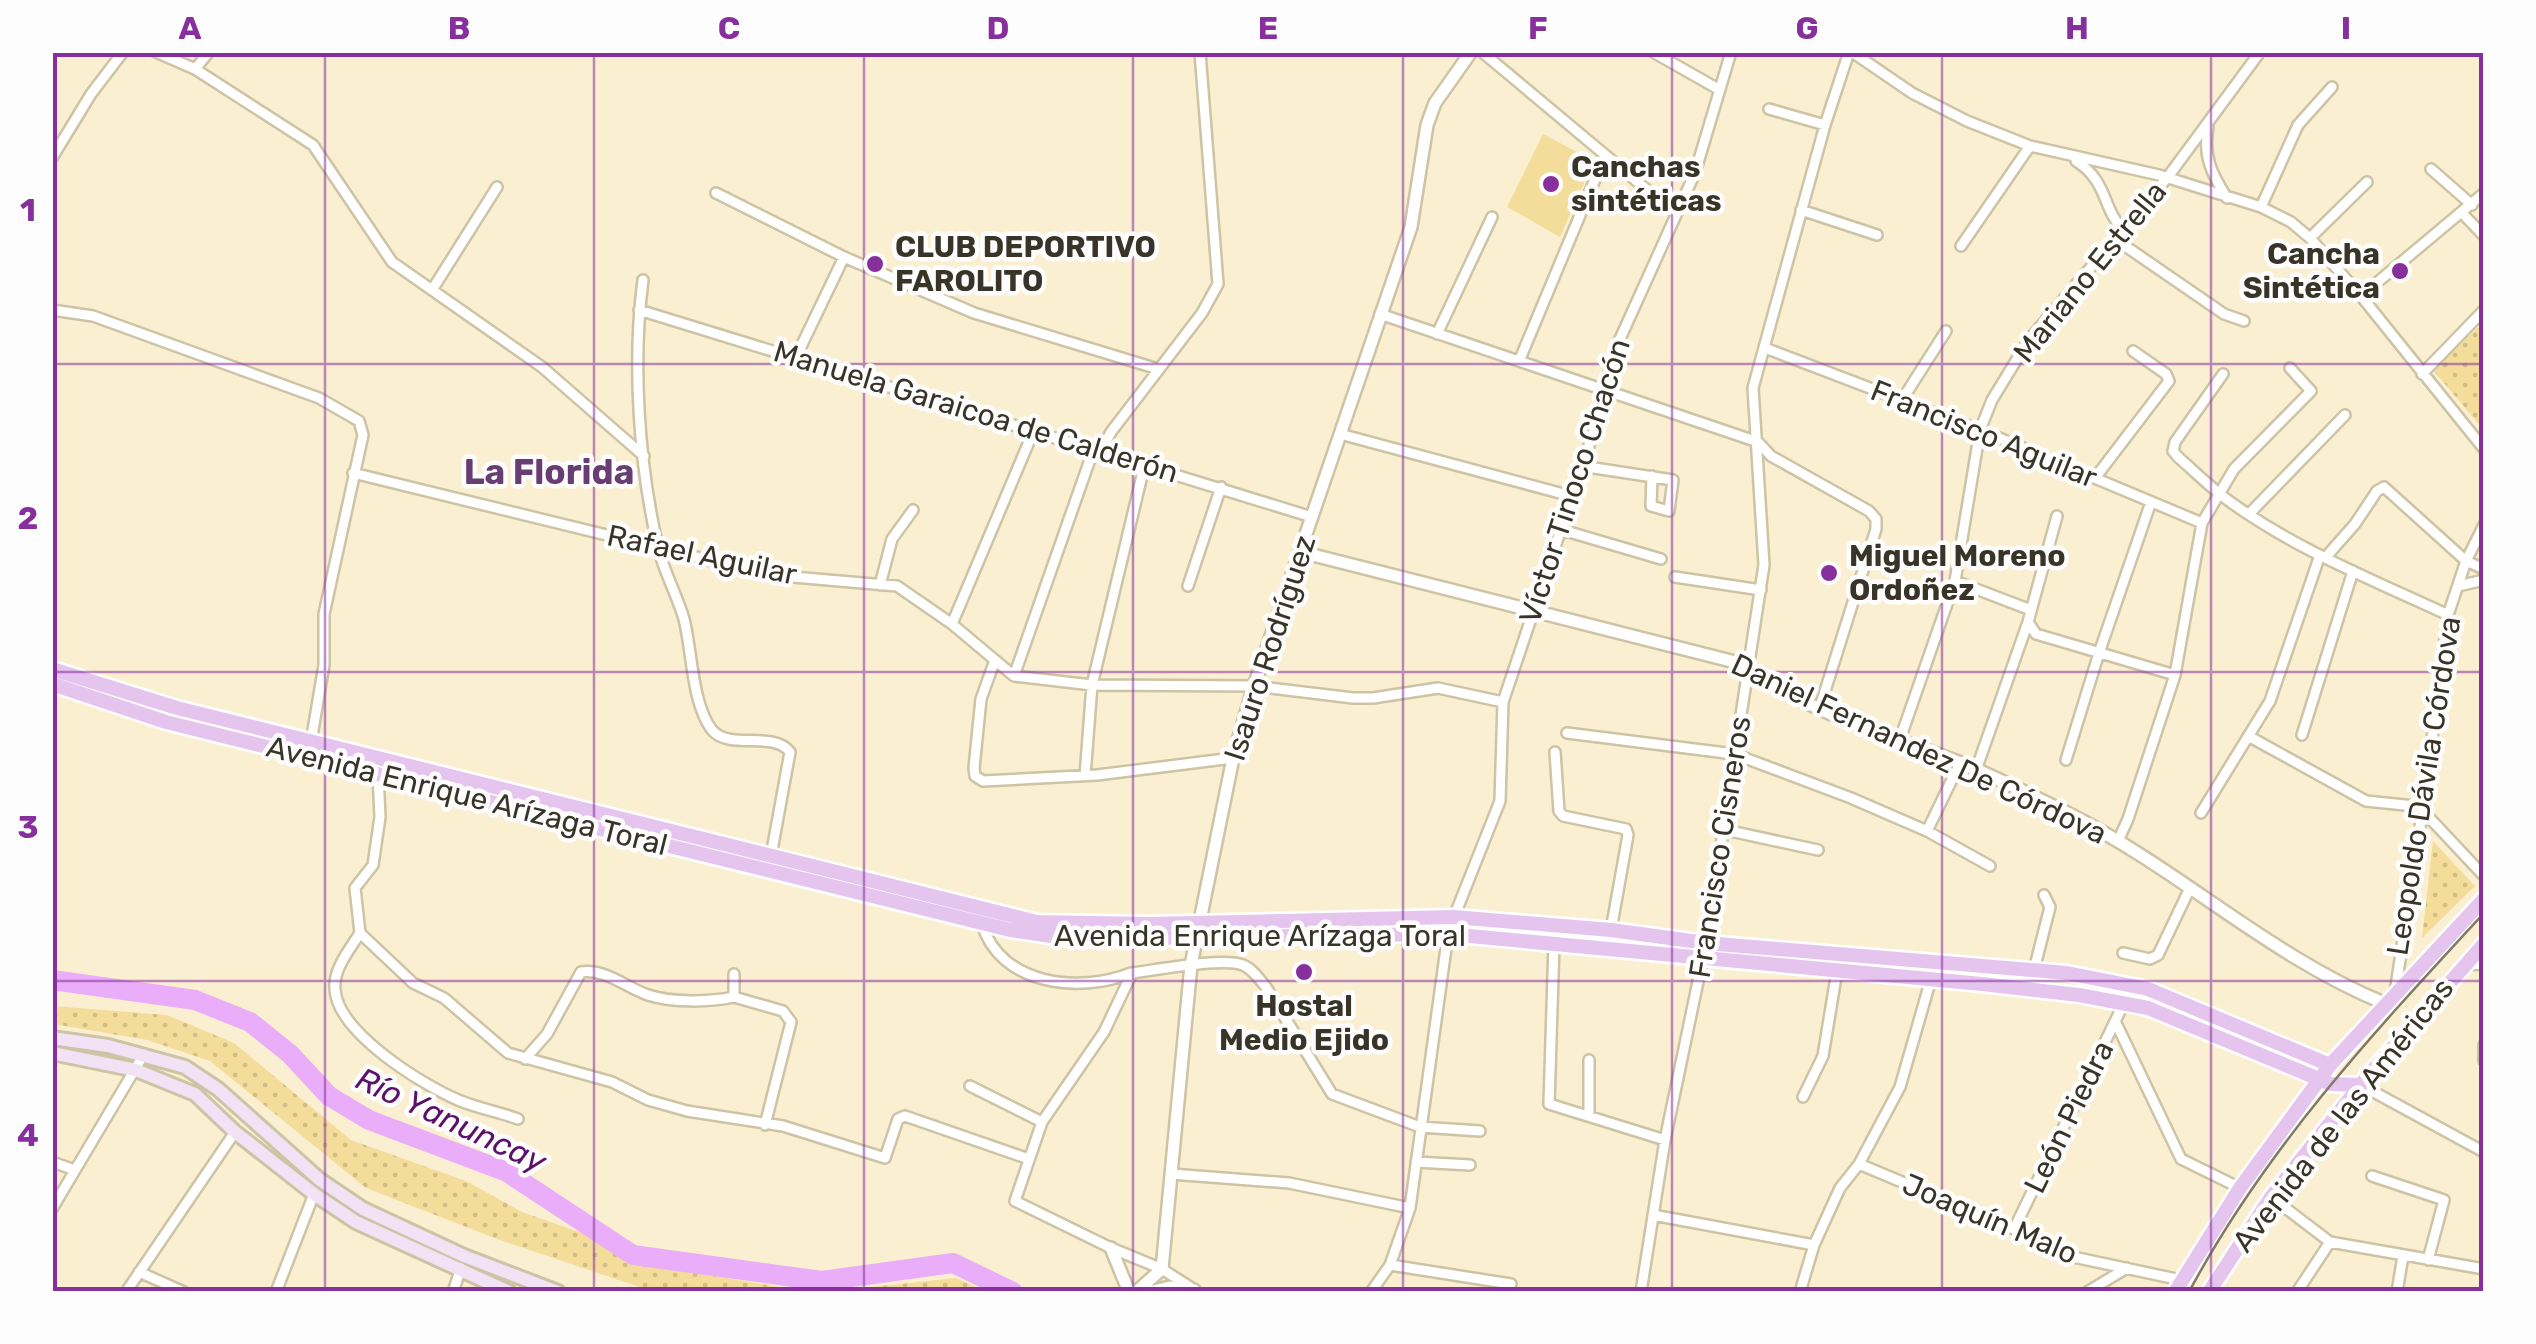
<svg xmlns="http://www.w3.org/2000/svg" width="2536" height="1344" font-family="Rubik,sans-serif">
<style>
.grass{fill:url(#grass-dots)}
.garden{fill:#f4dd9a}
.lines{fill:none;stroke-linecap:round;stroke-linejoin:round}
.river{stroke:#eaadf9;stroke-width:20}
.minor-casing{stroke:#cdc3a5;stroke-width:14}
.tertiary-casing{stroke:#cdc3a5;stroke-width:16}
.secondary-casing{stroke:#cdc3a5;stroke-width:18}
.primary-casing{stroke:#fff;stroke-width:19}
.minor{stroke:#fff;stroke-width:9}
.tertiary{stroke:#fff;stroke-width:11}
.secondary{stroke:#f2e2f6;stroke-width:12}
.primary{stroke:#e5c5ee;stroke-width:14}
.tram{stroke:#807a67;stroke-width:2.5}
.grid{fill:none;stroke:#872f9c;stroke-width:2.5;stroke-opacity:0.55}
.poi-dot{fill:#872f9c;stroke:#fdfdfd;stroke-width:4}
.labels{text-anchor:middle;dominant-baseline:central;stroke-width:9;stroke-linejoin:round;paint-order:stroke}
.poi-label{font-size:30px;font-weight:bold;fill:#383428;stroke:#fdfdfd;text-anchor:start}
.street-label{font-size:30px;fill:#383428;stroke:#fdfdfd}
.water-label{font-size:32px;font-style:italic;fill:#5b106c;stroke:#fdfdfd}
.quarter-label{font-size:35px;font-weight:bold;fill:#683d73;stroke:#fdfdfd}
.neatline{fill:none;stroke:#872f9c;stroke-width:4}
.grid-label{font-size:32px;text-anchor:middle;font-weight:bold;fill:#872f9c}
</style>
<defs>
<pattern id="grass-dots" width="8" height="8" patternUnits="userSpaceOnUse" patternTransform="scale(2.5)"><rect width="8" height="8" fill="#f4dd9a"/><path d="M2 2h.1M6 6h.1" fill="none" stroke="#d2be85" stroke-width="1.8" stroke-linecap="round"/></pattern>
</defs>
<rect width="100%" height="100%" fill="#faf0d1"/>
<!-- grass -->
<path class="grass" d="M 2483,323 L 2483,429 L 2433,370 Z
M 2433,841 L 2475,886 L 2422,938 Z
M 53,1006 L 167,1015 L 234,1043 L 351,1140 L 466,1181 L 522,1212 L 695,1273 L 804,1291 L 651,1291 L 497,1239 L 366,1188 L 210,1061 L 147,1040 L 53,1024 Z
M 956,1278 L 984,1291 L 833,1291 Z"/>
<!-- garden -->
<path class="garden" d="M 1543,134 L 1594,161 L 1560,237 L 1507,207 Z"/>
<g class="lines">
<!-- river -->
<path class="river" d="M 52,980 L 195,1000 L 250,1022 L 290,1054 L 329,1096 L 369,1120 L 507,1172 L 633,1255 L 822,1281 L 953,1263 L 1013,1292"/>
<!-- minor casing -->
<g class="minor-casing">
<path id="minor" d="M 156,52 L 195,69 L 313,145 L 392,262 L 542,367 L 644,456
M 1482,52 L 1676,214
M 1653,52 L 1720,90
M 1852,52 L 1912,93 L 1967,121 L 2030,146 L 2159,175 L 2261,207 L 2291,222 L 2310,238 L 2361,296 L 2484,449
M 195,69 L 209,52
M 1769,109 L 1825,125
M 2208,127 C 2203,156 2211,173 2227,198
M 52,158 L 91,94 L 123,52
M 2076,161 C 2108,181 2102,208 2123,230
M 2431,169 L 2472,205
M 716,193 L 844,257 L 974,313 L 1158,369
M 2261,207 L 2298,125 L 2332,87
M 1801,210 L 1877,235
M 2462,213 L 2484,236
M 2310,238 L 2367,182
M 2115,239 L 2224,314 L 2244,321
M 1961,246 L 2030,146
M 643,280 C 632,364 639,465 658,547 C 664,572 677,595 684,619 C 692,650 692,705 712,730 C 730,751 772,730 790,752 L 771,856
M 432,290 L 497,187
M 2361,296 L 2484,193
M 52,310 L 93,316 L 319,398 L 359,421 L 363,435 L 324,614 L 324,665 L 311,742
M 639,310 L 1312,517
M 1380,314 L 1758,442 L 1771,456 L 1869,511 L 1876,519 L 1876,529 L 1820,707
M 1437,334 L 1492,217
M 1765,348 L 1980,430 L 2202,523
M 796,357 L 844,257
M 1520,359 L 1598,172
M 2223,374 L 2175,442 L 2173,451 L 2178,457 C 2194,471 2209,486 2225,498 C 2292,548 2373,580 2448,615
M 2422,374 L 2484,310
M 1902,400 L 1946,331
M 1340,434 L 1571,496
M 1100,453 L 1111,432 L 1202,313 L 1218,284 L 1200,52
M 1581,466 L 1673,480 L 1669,511 L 1651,506 L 1652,476
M 353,473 L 770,575 L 897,586 L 952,624 L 1014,676 L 1092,685 L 1254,686 L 1353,698 L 1373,698 L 1438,688 L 1503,702
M 2095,478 L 2169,381 L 2166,374 L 2133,351
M 2249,514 L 2345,415
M 1559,529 L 1661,559
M 2325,558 L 2355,524 L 2377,491 L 2384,487 L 2466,561 L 2484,569
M 1675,577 L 1761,590
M 1955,581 L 2031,610
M 880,585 L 892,539 L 913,510
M 1188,586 L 1221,487
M 2458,586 L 2484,580
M 2028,622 L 2036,634 L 2175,675
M 952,624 L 1034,430
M 995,660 L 981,699 L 974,768 L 975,776 L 983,781 L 1097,775 L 1233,758
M 1014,676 L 1093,451
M 1567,733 L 1734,754 L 1851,798 L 1927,831 L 1990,866
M 2302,735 L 2353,571
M 2250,737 L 2366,801 L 2424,807
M 1899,742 L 1955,581 L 1980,430 L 1992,400 L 2028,341 L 2167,178 L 2260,52
M 1555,752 L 1559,811 L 1563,816 L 1626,829 L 1628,835 L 1611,930
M 2066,760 L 2099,653 L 2151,502
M 1976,770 L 2028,622 L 2057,516
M 378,774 L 380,817 L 373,865 L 355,888 L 360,933 L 413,983 L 444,998 L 508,1053 L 612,1082 L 648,1100 L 687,1111 L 783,1126 L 885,1158 L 898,1119 L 905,1116 L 1029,1159
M 1085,776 L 1092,685 L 1145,463
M 2423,811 L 2484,876
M 2201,813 L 2270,701 L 2320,555
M 1721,829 L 1818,850
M 1927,831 L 1960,763
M 2118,841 L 2128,819 L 2175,675 L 2202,523 L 2234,469 L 2311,391 L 2290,368
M 1454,917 L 1500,801 L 1503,702 L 1608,389 L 1610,361 L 1695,173 L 1731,52
M 982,924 C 1000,985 1079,994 1131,973
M 360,933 C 350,949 333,969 335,989 C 337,1032 421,1084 458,1100 C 477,1108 499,1112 518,1119
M 1554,943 L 1549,1104 L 1665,1140
M 2123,953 L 2150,959 L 2158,955 L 2190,888
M 2465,965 L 2484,964
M 2034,970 L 2050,907 L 2044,895
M 734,974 L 734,997 L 783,1011 L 791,1022 L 765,1125
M 2395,993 L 2425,794 L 2448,615 L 2466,561 L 2484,525
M 2116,1023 L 2181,1159 L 2240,1188
M 2484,1045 L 2484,1061
M 525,1059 L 547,1034 L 581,972 C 605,968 627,988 648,995 C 672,1003 710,1002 734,997
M 1589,1060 L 1589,1116
M 2361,1085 L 2484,1152
M 970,1086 L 1042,1122
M 1803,1097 L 1823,1056 L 1837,971
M 52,1162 L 75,1170
M 1416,1162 L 1470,1165
M 1859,1164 L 2014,1229 L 2064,1255 L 2181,1280
M 1171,1174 L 1289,1183 L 1410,1208
M 2372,1176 L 2444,1200 L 2428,1260
M 2271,1197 L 2330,1242 L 2484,1269
M 52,1209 L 144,1054
M 1653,1215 L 1814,1245
M 2014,1229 L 2123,1005
M 1390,1265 L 1511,1284
M 139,1272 L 184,1292
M 1190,1287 L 1162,1269 L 1111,1248 L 1015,1201 L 1042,1122 L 1104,1032 L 1132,973 C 1156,970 1224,957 1243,965 C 1253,969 1259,979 1266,987 L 1332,1094 L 1420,1127 L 1480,1131
M 126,1292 L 235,1132
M 276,1292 L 314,1194
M 453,1292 L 461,1268
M 1371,1292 L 1390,1265 L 1410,1208 L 1448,934
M 1641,1292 L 1665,1140 L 1706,943 L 1764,565 L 1753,388 L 1825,125 L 1849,52
M 1800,1292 L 1814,1245 L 1840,1188 L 1859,1164 L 1900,1087 L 1931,979
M 2087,1292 L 2127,1268
M 2297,1292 L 2330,1242
M 2397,1292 L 2403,1256"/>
</g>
<!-- tertiary casing -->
<g class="tertiary-casing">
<path id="tertiary" d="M 1301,552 L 1739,663 C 1804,711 1887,735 1961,763 C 1998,778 2035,797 2071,815 C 2180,870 2271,957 2384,1003
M 1111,1248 L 1129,1292
M 1136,1292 L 1162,1269 L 1191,965 L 1233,758 L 1254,686 L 1411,227 L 1427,125 L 1435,103 L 1471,52
M 1149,1292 L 1170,1287 L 1194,1290"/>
</g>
<!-- secondary casing -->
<g class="secondary-casing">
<path id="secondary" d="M 52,1038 L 108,1046 L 185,1067 L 218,1089 L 320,1180 L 363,1209 L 464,1256 L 558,1292
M 52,1053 L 136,1070 L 195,1094 L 235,1132 L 314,1194 L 356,1222 L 509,1292"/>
</g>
<!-- primary casing -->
<g class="primary-casing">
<path id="primary" d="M 52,669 L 177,708 L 1037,922 L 1148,924 L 1454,917 L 1611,930 L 1706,943 L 2067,973 L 2148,989 L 2330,1065
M 52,684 L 166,722 L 1010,930 L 1071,939 L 1448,934 L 1982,984 L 2079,995 L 2148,1008 L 2331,1084 L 2361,1085
M 2175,1292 L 2240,1188 L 2330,1065 L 2484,899
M 2209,1292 L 2271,1197 L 2366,1078 L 2484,944"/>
</g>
<!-- minor -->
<use href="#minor" class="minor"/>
<!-- tertiary -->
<use href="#tertiary" class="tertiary"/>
<!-- secondary -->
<use href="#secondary" class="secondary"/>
<!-- primary -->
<use href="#primary" class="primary"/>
<!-- tram -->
<path class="tram" d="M 2189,1292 C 2265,1149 2375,1031 2484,913"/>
</g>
<!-- grid -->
<path class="grid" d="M 325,52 L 325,1292M 594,52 L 594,1292M 864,52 L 864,1292M 1133,52 L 1133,1292M 1403,52 L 1403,1292M 1672,52 L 1672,1292M 1942,52 L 1942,1292M 2211,52 L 2211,1292M 52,364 L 2484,364M 52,672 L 2484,672M 52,981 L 2484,981"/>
<!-- markers -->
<g class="poi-dot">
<circle cx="1551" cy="184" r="10"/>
<circle cx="875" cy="264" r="10"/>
<circle cx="2400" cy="271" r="10"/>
<circle cx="1829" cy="573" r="10"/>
<circle cx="1304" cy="972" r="10"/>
</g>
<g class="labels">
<!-- poi labels -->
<g class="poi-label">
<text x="1571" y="167">Canchas<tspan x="1571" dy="34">sintéticas</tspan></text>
<text x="895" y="247">CLUB DEPORTIVO<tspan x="895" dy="34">FAROLITO</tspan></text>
<text x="2380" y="254" text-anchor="end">Cancha<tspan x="2380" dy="34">Sintética</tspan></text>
<text x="1849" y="556">Miguel Moreno<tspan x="1849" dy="34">Ordoñez</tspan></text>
<text x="1304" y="1006" text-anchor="middle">Hostal<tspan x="1304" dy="34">Medio Ejido</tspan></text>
</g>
<!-- street labels -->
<g class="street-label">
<text transform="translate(2090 272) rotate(-51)">Mariano Estrella</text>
<text transform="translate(976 412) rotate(17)">Manuela Garaicoa de Calderón</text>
<text transform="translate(1984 434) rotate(22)">Francisco Aguilar</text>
<text transform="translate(1575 481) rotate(-72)">Víctor Tinoco Chacón</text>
<text transform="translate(702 555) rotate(12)">Rafael Aguilar</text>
<text transform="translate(1270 648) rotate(-72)">Isauro Rodríguez</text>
<text transform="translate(1919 749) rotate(25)">Daniel Fernandez De Córdova</text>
<text transform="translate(2424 786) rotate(-81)">Leopoldo Dávila Córdova</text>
<text transform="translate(467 796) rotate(14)">Avenida Enrique Arízaga Toral</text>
<text transform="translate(1720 847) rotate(-81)">Francisco Cisneros</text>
<text x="1260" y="936">Avenida Enrique Arízaga Toral</text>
<text transform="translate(2343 1115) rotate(-52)">Avenida de las Américas</text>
<text transform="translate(2069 1117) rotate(-64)">León Piedra</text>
<text transform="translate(1990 1219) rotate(23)">Joaquín Malo</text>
</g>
<!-- water labels -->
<g class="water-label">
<text transform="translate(451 1120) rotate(25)">Río Yanuncay</text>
</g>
<!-- quarter labels -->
<g class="quarter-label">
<text x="549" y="472">La Florida</text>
</g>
</g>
<!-- border -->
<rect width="2536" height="1344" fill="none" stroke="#fdfdfd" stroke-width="110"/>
<rect x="55" y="55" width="2426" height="1234" class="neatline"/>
<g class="grid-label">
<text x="190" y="39">A</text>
<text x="459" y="39">B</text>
<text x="729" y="39">C</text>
<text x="998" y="39">D</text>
<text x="1268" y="39">E</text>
<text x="1538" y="39">F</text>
<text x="1807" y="39">G</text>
<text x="2077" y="39">H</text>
<text x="2346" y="39">I</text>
<text x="28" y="221">1</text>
<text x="28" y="529">2</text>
<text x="28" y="838">3</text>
<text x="28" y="1146">4</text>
</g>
</svg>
